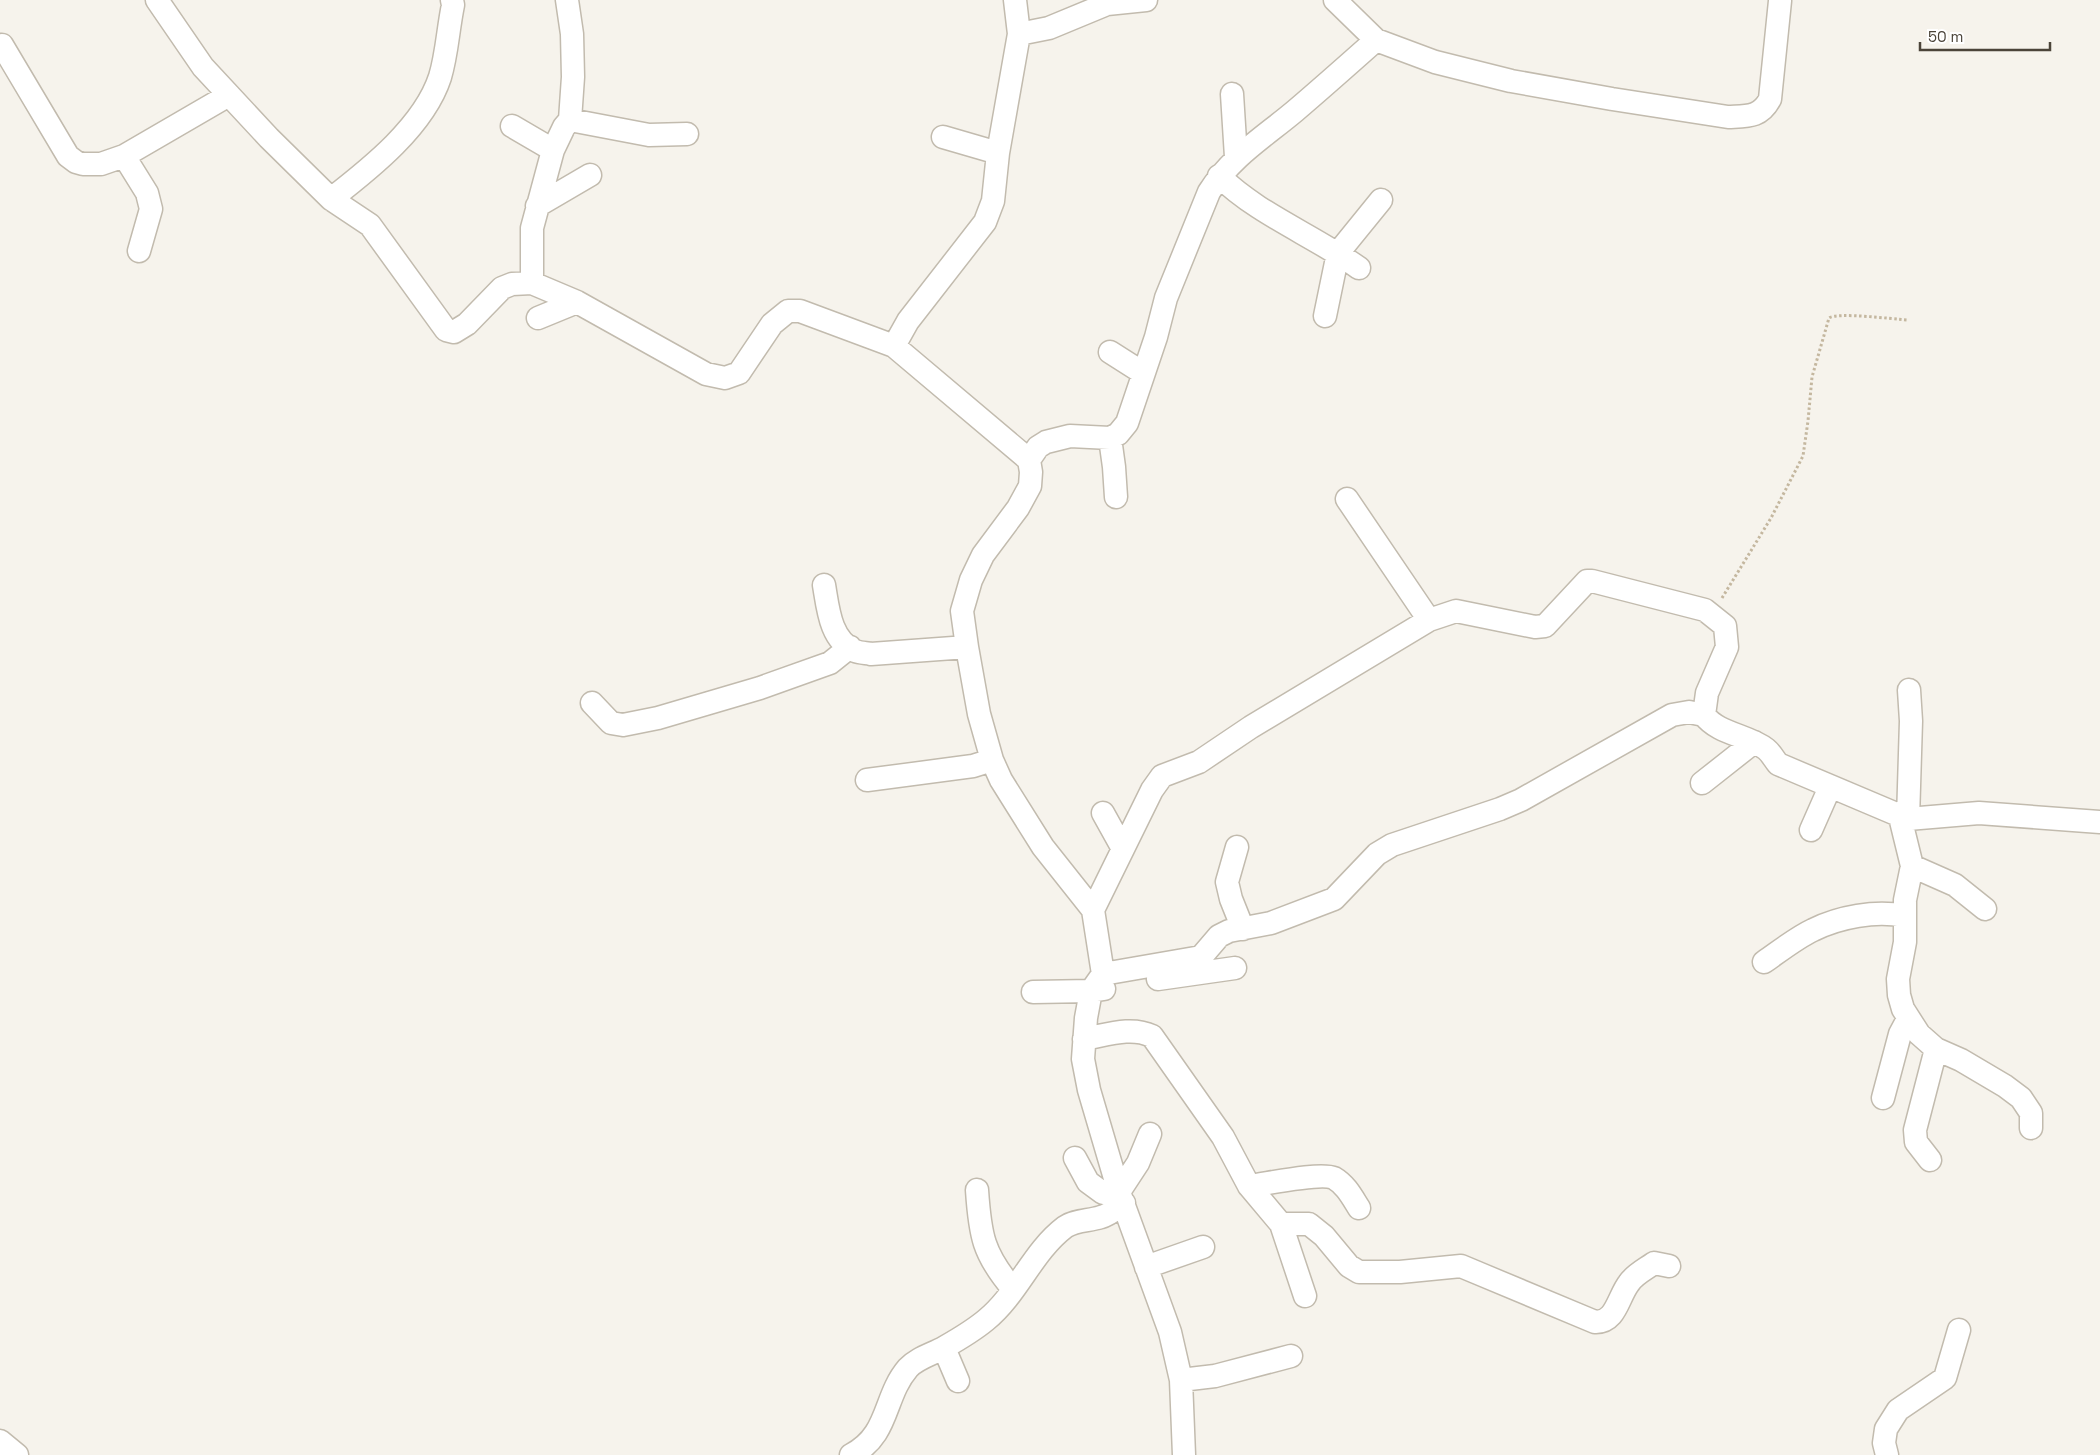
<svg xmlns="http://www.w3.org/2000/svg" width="2100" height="1455" font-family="'Space Grotesk',sans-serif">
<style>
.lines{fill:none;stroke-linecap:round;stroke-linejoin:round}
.minor-casing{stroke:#c2bbae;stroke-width:25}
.path{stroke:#c4b79f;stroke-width:3;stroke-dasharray:2.5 2.5;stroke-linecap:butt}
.minor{stroke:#fff;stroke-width:22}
</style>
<rect width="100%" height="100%" fill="#f6f3ec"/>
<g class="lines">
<!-- minor casing -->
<g class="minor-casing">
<path id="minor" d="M 157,0 L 203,67 L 269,138 L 331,199 L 370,225 L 446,330 L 454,332 L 467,324 L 502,288 L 512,284 L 532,283 L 577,302 L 706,374 L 725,378 L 739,373 L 772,324 L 788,311 L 800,311 L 894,346 L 1029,460 L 1031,472 L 1030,486 L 1018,508 L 983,555 L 971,580 L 962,611 L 967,647 L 979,714 L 992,760 L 1001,780 L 1043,847 L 1093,910 L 1103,974 L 1091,991 L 1086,1018 L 1083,1059 L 1089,1090 L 1119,1192 L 1170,1332 L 1181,1380 L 1184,1455
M 1335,0 L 1376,40 L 1435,62 L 1511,81 L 1612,99 L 1728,117 C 1747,116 1760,118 1770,99 L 1780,1
M 1019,34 L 1049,28 L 1107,4 L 1146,0
M 2,45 L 68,156 L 76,162 L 83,164 L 101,164 L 124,156 L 229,95
M 1232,94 L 1236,157
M 570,120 L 649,135 L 687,134
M 512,126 L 553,150
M 943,137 L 998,153
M 124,156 L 147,193 L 151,209 L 139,251
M 1219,176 C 1259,215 1313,235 1359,268
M 331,199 C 371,168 424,126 440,77 C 447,54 448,29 453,5 L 452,0
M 537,206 L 590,175
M 532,283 L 532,228 L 553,150 L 564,127 L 570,120 L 573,77 L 572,34 L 567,0
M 1325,316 L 1338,253 L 1381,200
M 538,318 L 577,302
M 894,346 L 908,321 L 985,222 L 993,201 L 998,153 L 1019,34 L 1015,0
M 1110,352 L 1143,373
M 1110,438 L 1114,467 L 1116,497
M 1029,460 L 1038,447 L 1046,442 L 1070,436 L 1110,438 L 1118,434 L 1127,423 L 1156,337 L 1166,298 L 1209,192 C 1231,157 1264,137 1295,111 C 1322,88 1349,64 1376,40
M 1347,499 L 1429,620
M 824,585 C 828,608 830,640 855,651 C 860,653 867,653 871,654 L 967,647
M 592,703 L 611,723 L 623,725 L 658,718 L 760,688 L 830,663 L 850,647
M 867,780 L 973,766 L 992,760
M 1702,783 L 1754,742
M 1103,813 L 1123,849
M 1900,817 L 1912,866 L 1905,900 L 1905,942 L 1898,979 L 1899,995 L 1903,1009 L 1919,1034 L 1936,1049 L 1961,1060 L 2005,1086 L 2021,1098 L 2031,1113 L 2031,1128
M 1908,819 L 1911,721 L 1909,690
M 1811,830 L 1830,787
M 1237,847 L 1227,882 L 1231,899 L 1243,929
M 1912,866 L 1955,885 L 1985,909
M 1093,910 L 1152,790 L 1162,776 L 1199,762 L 1251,727 L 1429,620 L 1456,611 L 1535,627 L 1545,626 L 1587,581 L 1592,581 L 1705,610 L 1725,626 L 1727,647 L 1707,693 L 1704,715 C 1718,734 1748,735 1766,749 C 1771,753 1774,759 1778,764 L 1908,819 L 1979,813 L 2100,822
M 1764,962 C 1780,951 1796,938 1813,930 C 1839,917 1876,910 1904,916
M 1103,974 L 1201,957 L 1219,936 L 1229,931 L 1271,923 L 1334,899 L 1377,854 L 1392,845 L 1500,809 L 1521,800 L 1672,715 L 1689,712 L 1704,715
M 1158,979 L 1235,968
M 1033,992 L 1091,991 L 1104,989
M 1084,1039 C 1107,1035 1131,1026 1152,1036 L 1223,1137 L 1249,1186 L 1281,1224 L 1309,1224 L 1324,1236 L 1349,1266 L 1359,1272 L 1400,1272 L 1461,1266 L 1595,1322 C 1616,1323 1618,1297 1629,1283 C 1635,1274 1646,1269 1654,1263 L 1669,1266
M 1883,1098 L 1900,1034 L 1908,1019
M 1075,1158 L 1088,1182 L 1103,1193 L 1119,1192 L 1138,1163 L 1150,1134
M 1930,1160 L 1916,1142 L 1915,1130 L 1936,1049
M 1249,1186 C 1266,1184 1320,1172 1334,1178 C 1346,1185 1352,1197 1359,1208
M 977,1190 C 980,1235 983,1254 1013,1289
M 1281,1224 L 1305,1296
M 1146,1267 L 1203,1247
M 944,1348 L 958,1381
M 1181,1380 L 1215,1376 L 1291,1356
M 0,1441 L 17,1455
M 851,1455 C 890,1435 883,1397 908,1368 C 917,1358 933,1354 945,1347 C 959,1339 974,1330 986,1320 C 1018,1294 1032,1252 1065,1227 C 1075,1220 1089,1221 1101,1217 C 1109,1215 1117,1208 1124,1203
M 1887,1455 L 1884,1443 L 1886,1429 L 1898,1410 L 1945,1378 L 1959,1330"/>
</g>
<!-- path -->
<path class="path" d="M 1722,598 L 1771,518 L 1803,456 L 1808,421 L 1812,377 L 1829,318 C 1837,312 1893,319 1907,320"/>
<!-- minor -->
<use href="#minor" class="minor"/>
</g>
<!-- scale -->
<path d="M1920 42v8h130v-8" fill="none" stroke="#4b4439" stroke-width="2.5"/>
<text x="1928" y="42" font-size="15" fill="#4b4439" stroke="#ffffff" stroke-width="4" paint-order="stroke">50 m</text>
</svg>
